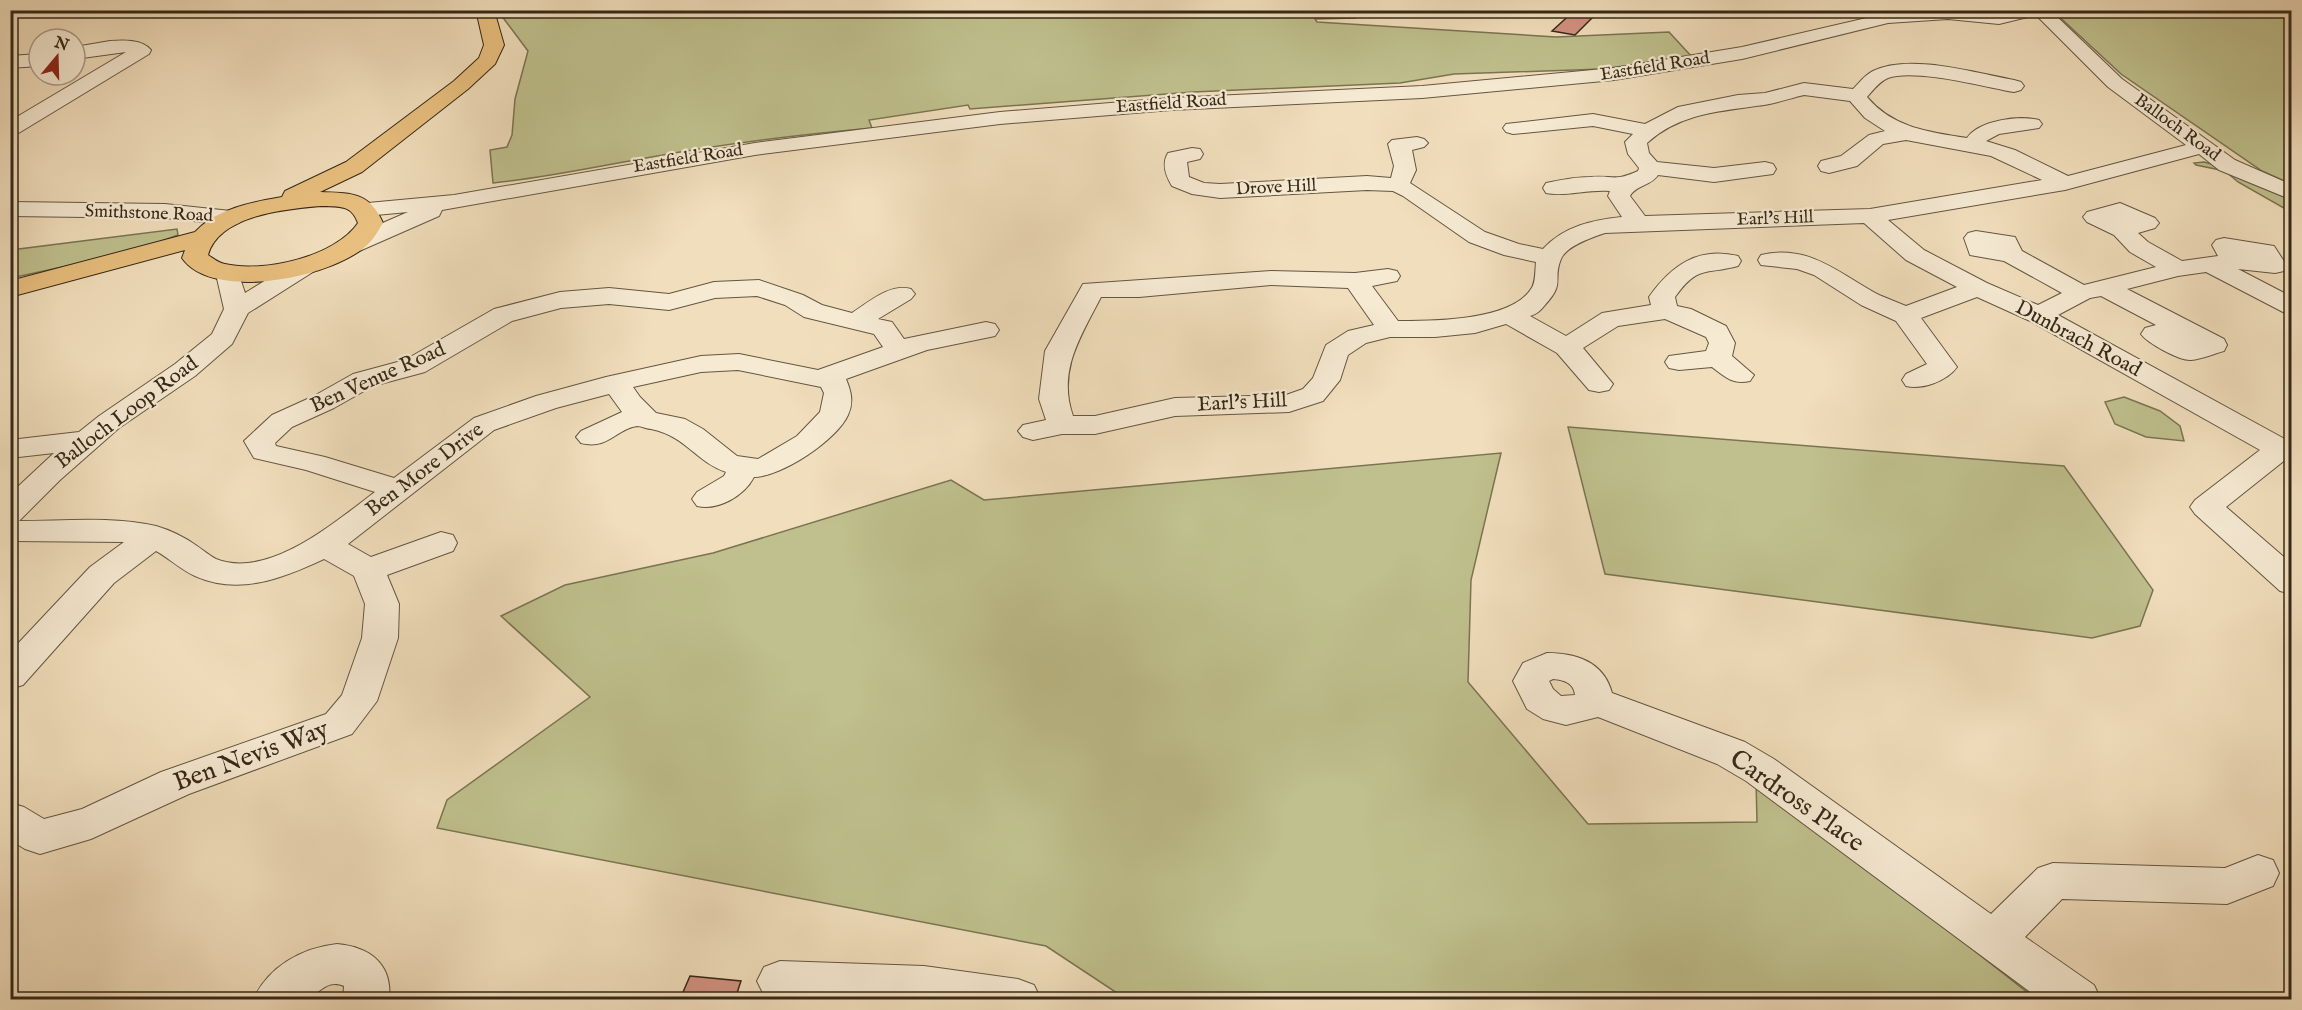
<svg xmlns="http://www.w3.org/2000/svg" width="2302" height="1010" font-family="'IM FELL English',serif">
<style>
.green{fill:#bfc08d;stroke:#7a7452;stroke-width:1.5}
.building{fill:#d29181;stroke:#352818;stroke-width:1.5}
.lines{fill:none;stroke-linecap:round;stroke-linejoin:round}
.minor-casing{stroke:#645641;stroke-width:2}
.major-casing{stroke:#352818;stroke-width:2}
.minor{fill:#f6ead3;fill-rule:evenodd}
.major{fill:#e8bf7e;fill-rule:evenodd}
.labels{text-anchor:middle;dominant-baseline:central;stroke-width:4.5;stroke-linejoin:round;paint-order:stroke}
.far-street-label{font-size:18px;fill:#352818;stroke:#f6ead3}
.street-label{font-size:21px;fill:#352818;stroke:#f6ead3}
.near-street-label{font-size:26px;fill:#352818;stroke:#f6ead3}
</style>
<rect width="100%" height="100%" fill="#f1debc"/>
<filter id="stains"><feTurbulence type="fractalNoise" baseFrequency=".00333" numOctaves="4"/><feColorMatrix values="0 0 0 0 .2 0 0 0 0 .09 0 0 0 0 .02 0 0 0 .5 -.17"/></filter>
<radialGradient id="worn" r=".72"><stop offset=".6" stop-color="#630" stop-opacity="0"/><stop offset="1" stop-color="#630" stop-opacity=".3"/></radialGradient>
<!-- green -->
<path class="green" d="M 1358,10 L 1356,18 L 1315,19 L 1317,22 L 1556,37 L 1669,32 L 1692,57 L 1602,69 L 1454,74 L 1400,83 L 1193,92 L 970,109 L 968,105 L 869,120 L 872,128 C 796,135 721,144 646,158 C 594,167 544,178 493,183 L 490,150 L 507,147 L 512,135 L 515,99 L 528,51 L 501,15 L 501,11 Z
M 2053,11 L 2291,11 L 2291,184 L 2262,171 L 2121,74 Z
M 2204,162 L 2222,167 L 2291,200 L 2291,212 L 2238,182 L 2225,171 L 2196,165 L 2194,163 Z
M 177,229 L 178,235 L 132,252 L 11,278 L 11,250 Z
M 2124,397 L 2160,411 L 2180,426 L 2184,441 L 2146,437 L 2115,424 L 2105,402 Z
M 1568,427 L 2064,466 L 2153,590 L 2140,626 L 2092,638 L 1605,574 Z
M 1501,453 L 1471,580 L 1468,682 L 1588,824 L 1757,822 L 1756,779 L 2036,999 L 1126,999 L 1046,946 L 437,828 L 447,800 L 590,697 L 501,616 L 565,585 L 713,553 L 951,480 L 984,500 Z"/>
<!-- building -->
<path class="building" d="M 1575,10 L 1600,10 L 1575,35 L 1552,31 Z
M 690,976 L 741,981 L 735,999 L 680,999 Z"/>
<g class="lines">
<!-- minor casing -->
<g class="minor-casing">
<path id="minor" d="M 1921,10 L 1999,13 L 2018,10 L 2050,10 L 2122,79 L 2235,160 L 2292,185 L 2292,200 L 2219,170 L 2199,154 L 2065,190 L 1888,220 L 1924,250 L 1987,283 L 2038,305 L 2062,293 L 2004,261 L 1970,255 L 1964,238 L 1968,233 L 1976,231 L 2015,237 L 2022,251 L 2084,285 L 2156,267 L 2130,252 L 2114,235 L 2087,222 L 2083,217 L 2087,212 L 2120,203 L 2155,218 L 2159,223 L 2155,228 L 2138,233 L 2148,242 L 2182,261 L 2218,256 L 2212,245 L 2216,240 L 2224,238 L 2274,246 L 2287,266 L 2284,271 L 2275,273 L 2238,269 L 2292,297 L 2292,315 L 2283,312 L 2206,272 L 2178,276 L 2127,289 L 2224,339 L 2227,345 L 2224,351 C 2213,354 2202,359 2191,360 C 2180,361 2147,343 2141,334 L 2145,328 L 2156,325 L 2101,296 L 2090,298 L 2058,315 L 2292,443 L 2292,462 L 2285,460 L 2226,507 L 2292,564 L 2292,594 L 2280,591 L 2195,514 L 2190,507 L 2195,500 L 2260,450 L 2030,321 L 1977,297 L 1921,318 L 1957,367 C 1947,381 1922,390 1906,386 L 1902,380 L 1906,374 L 1927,364 L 1896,321 L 1861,305 L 1814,275 L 1797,269 L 1761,265 L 1758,260 L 1761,255 C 1809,243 1841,275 1879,295 C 1888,299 1897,302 1906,306 L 1957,287 L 1906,260 L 1864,223 L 1605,233 C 1593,237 1566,246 1561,259 C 1552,281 1566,282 1545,305 C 1540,311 1537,314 1530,316 L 1566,336 L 1602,313 L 1651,305 L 1649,297 C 1671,266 1698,246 1738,256 L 1741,261 L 1738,266 C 1704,275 1698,265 1675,297 L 1677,306 L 1691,309 L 1726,326 L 1735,343 L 1732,356 L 1754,375 L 1750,381 C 1733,385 1725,377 1712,367 L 1679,370 L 1669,368 L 1665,362 L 1669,356 L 1706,351 L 1709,343 L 1706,337 L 1665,319 L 1618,326 L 1583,348 L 1613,384 L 1609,390 L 1599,392 L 1589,390 L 1557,353 L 1506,324 L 1475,333 L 1435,337 L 1390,337 L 1366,343 L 1348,355 L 1340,380 L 1323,401 L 1289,412 L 1175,416 L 1095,434 L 1062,434 L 1033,440 L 1023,437 L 1018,431 L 1023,425 L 1046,420 L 1039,399 L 1045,351 L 1083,284 L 1271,271 L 1355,273 L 1388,269 L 1397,271 L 1400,276 L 1397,281 L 1372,286 L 1398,321 C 1432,321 1511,321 1531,289 C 1536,283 1535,270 1536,262 L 1504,255 L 1469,242 L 1403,196 L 1393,191 L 1367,190 L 1220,198 L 1192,194 L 1172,186 C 1166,176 1161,164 1168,153 L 1192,148 L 1200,149 L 1203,154 L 1200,159 L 1187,162 L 1189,177 L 1204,183 L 1220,184 L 1367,176 L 1391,178 L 1394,166 L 1388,144 L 1392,140 L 1417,137 L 1424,139 L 1428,143 L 1424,147 L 1412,150 L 1416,170 L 1410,183 L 1485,232 L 1519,244 L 1543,249 C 1564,226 1593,220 1622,217 L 1608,196 L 1610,191 C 1589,189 1564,197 1546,193 L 1543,188 L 1546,183 C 1560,180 1576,177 1590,177 C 1614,175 1614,182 1638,171 L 1639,168 L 1628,154 L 1625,142 L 1633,134 L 1593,126 L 1513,134 L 1506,132 L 1503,128 L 1506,124 L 1593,114 L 1645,124 L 1678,107 L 1738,95 L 1765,93 L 1804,83 L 1853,89 C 1859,83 1865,75 1873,71 C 1909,53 1976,73 2014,80 L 2021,82 L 2024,86 L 2021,90 L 2014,92 C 1985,87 1914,68 1888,78 C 1880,81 1873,90 1867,97 C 1893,128 1929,132 1967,138 C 1979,120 2019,115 2039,120 L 2042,124 L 2039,128 L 1999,134 L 1986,141 L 2015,150 L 2068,176 L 2186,145 L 2108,87 L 2036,15 L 1999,24 L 1948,19 L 1888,23 L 1742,59 L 1614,80 L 1422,98 L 1171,110 L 1000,124 L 755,155 L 442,210 L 439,216 L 357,252 L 348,254 L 339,252 L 336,247 L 339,242 L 408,212 L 365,216 L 357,214 L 354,209 L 357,204 L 454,195 L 755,143 L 1000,112 L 1171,98 L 1422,86 L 1614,68 L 1742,47 L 1888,13 ZM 1804,95 L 1850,101 L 1865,118 L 1885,131 L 1869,135 L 1841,156 L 1821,161 L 1818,166 L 1821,171 L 1829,173 L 1857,166 L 1883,144 L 1906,140 L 1991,156 L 2042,180 L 1870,209 L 1645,216 L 1630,196 C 1636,185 1651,186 1658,175 L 1714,182 L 1773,174 L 1776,169 L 1773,164 L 1765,162 L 1714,168 L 1657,162 L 1649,153 L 1647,143 C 1680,113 1721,111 1764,105 C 1777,103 1791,98 1804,95 ZM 1271,285 L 1348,288 L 1374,325 L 1348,331 L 1326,345 L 1313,378 L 1303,389 L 1286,395 L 1175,398 L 1095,416 L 1073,416 C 1057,371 1081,336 1101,297 L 1139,297 Z
M 110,41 C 123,40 142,39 151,50 L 149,54 L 17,134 L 10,136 L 10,121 L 126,52 L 75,59 L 75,47 Z
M 39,54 L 39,66 L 10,68 L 10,56 Z
M 10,202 L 165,204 L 231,211 L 239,213 L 243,218 L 239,223 L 231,225 L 165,218 L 10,216 Z
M 307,258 L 316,260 L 319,265 L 316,270 L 248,313 L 232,344 L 195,376 L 119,428 L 60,480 L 19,521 C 64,521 112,516 156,526 C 170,530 186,538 197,546 C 203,550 210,556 216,559 C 269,580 336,521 375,492 L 306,470 L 254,458 L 244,441 L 272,415 L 314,396 L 353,374 L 405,360 L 494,309 L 560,292 L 609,288 L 669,294 L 714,282 L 759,280 L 803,295 L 822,305 L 852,313 C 869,302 890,283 911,289 L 915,294 L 911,299 L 878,319 L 892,322 L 904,339 L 986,322 L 995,324 L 999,330 L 995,336 L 927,350 L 846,379 C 851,391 854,402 848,415 C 837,440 781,477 754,477 C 744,496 718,511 697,506 L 692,499 L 697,492 L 724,476 L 726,472 C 696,462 686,436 651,429 C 647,429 641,426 637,426 C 616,429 608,450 581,443 L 576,437 L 581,431 L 622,412 L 609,394 L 556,408 L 494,430 L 348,544 L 371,557 L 441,532 L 453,535 L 457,543 L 453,551 L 387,575 L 399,604 L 398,638 L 377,701 L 352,734 L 189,794 L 91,839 L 40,854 L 25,849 L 10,840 L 10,803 L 24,807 L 44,819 L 82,809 L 161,772 L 326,714 L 342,695 L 362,638 L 365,604 L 354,576 L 324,559 C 283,578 240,596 195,576 C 181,570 169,558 156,551 L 114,583 L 23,685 L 10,689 L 10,652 L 90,567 L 124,542 L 10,541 L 10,494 L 54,453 L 10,458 L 10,440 L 79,432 L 99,416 L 175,364 L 212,334 L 224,309 L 216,274 L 219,269 L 228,267 L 237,269 L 245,293 L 298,260 ZM 757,296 L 785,305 L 804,317 L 874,334 L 883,347 L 818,370 L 739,354 L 701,356 L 606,377 L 536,396 L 474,418 L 394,478 L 325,457 L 276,446 L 275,443 L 292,427 L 334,408 L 373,386 L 425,372 L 512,321 L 561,308 L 609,304 L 669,310 L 715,298 ZM 738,370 L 821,387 L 824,393 L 820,412 L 797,436 L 758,459 L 737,456 L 703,429 L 685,419 L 656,413 L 640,397 L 633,387 L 701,372 Z
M 1547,653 C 1576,653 1604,662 1612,693 L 1745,742 L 1774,759 L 1991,914 L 2038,868 L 2053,863 L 2225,868 L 2258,855 L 2273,860 L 2279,873 L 2273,886 L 2227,904 L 2062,899 L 2025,937 L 2094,985 L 2101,1000 L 2041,1000 L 1746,781 L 1717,764 L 1598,717 L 1566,725 L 1543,719 L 1527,709 L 1513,681 L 1523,663 ZM 1553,679 C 1564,680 1574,683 1575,695 L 1561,696 L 1553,689 L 1549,681 Z
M 337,944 C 370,947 393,964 389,1000 L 343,1000 L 344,986 C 326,979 321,993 306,999 C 299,1002 264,1000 253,1000 C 268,967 301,948 337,944 Z
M 780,961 L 924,966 L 1018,979 L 1034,985 L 1041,1000 L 775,1000 L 764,995 L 757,981 L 764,967 Z"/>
</g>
<!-- major casing -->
<g class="major-casing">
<path id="major" d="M 476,10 L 494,10 L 504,45 L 495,64 L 468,89 L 362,172 L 320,192 C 351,193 370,192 383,223 C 379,229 375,237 370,242 C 338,277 213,303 182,258 L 185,250 L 10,297 L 10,281 L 195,232 C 216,209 252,202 282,197 L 285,191 L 346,162 L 454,81 L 479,58 L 484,45 ZM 321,206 C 339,207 351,204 358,223 C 335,257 263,273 225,264 C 219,263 214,259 208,255 C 219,215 286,209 321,206 Z"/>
</g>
<!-- minor -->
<use href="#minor" class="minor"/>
<!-- major -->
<use href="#major" class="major"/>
</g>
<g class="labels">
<!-- far-street labels -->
<g class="far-street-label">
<text transform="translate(1655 67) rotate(-9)">Eastfield Road</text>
<text transform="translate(1171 104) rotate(-4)">Eastfield Road</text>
<text transform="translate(2177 128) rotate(36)">Balloch Road</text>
<text transform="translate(688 159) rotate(-9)">Eastfield Road</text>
<text transform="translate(1276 188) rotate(-3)">Drove Hill</text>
<text transform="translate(149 214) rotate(2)">Smithstone Road</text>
<text transform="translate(1775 219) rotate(-2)">Earl's Hill</text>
</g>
<!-- street labels -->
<g class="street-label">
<text transform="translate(2078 339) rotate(28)">Dunbrach Road</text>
<text transform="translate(378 378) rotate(-24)">Ben Venue Road</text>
<text transform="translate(1242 403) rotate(-3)">Earl's Hill</text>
<text transform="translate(127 413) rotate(-37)">Balloch Loop Road</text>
<text transform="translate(425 470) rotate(-37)">Ben More Drive</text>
</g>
<!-- near-street labels -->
<g class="near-street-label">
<text transform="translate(251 756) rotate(-20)">Ben Nevis Way</text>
<text transform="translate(1797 801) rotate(35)">Cardross Place</text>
</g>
</g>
<!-- margin -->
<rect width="2302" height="1010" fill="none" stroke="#f1debc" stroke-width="36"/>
<rect x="12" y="12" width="2278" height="986" fill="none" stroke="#352818" stroke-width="3"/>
<rect x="18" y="18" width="2266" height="974" fill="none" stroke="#352818" stroke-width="1.5"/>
<!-- north arrow -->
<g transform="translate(57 57) rotate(19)"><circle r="28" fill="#f6ead3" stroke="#a99c88" stroke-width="1.5"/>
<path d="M0-4.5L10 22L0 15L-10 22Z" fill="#8f2418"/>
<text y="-9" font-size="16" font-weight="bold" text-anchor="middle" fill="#352818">N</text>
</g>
<rect width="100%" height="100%" filter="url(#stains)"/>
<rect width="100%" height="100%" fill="url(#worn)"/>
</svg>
